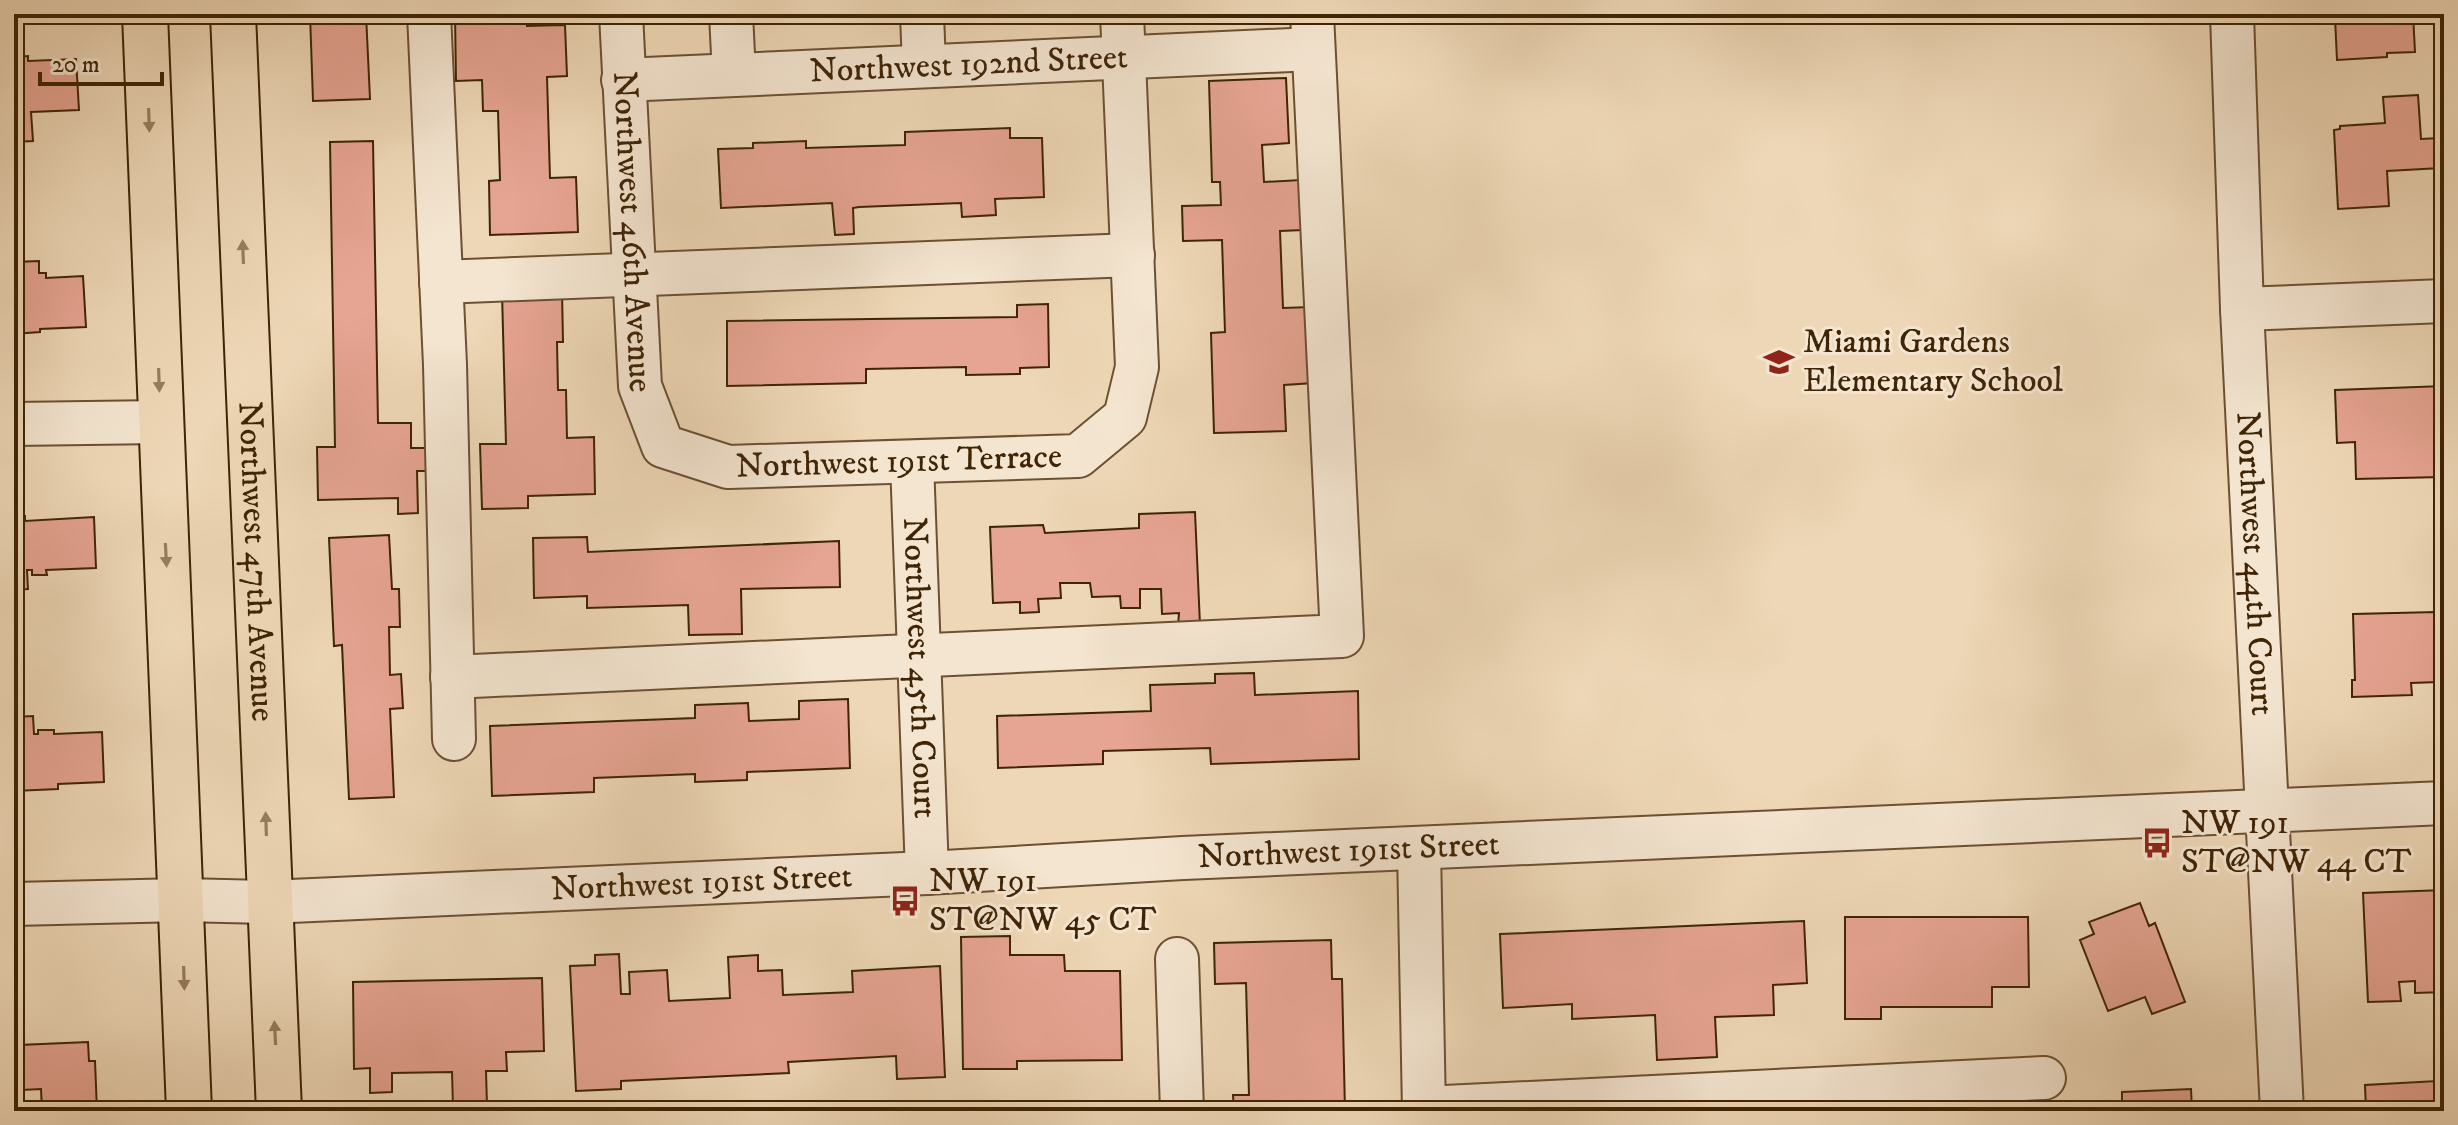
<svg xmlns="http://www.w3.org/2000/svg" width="2458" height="1125" font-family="'IM FELL DW Pica',serif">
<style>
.building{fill:#e6a492;stroke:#3f2405;stroke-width:2}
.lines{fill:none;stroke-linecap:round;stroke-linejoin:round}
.minor-casing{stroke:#6b5131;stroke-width:46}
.major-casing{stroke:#3f2405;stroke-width:48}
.minor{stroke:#f4e5d0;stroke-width:42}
.major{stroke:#eed7b6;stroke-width:44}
.oneway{fill:#967e5e}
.labels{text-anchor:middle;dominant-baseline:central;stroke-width:6;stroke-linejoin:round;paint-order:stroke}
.street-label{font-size:34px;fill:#3f2405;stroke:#f4e5d0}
.poi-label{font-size:34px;fill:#3f2405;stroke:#f4e5d0;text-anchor:start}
</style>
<rect width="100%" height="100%" fill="#eed7b6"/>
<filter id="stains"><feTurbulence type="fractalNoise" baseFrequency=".0025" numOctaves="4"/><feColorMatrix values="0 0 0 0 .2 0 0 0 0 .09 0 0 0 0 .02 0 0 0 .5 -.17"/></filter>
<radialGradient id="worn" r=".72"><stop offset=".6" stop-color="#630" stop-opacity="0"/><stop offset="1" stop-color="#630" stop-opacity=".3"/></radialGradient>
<!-- building -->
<path class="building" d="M 310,14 L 366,14 L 370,99 L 313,101 Z
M 455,14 L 527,14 L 527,26 L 565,25 L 567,76 L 547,77 L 550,178 L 576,177 L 578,232 L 490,235 L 489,181 L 500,180 L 498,111 L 483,111 L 482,80 L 456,81 Z
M 2330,14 L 2413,14 L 2415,52 L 2387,53 L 2387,57 L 2337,60 L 2335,18 L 2330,18 Z
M 28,56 L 28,61 L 76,59 L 79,110 L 31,112 L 33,141 L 14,142 L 14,57 Z
M 1286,78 L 1289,143 L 1262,145 L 1264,182 L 1301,180 L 1303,230 L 1280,231 L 1283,308 L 1311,307 L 1314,383 L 1284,385 L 1286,431 L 1214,433 L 1211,333 L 1225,332 L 1222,240 L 1183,241 L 1182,206 L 1221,205 L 1220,182 L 1212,182 L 1209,81 Z
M 2418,95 L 2421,139 L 2439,138 L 2441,168 L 2387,171 L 2389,206 L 2338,209 L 2334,130 L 2340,129 L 2340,126 L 2385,123 L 2383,97 Z
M 1010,128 L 1010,138 L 1042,138 L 1044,197 L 995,199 L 996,215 L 962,217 L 961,203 L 859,207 L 853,208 L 854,234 L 835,235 L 832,203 L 721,208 L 718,149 L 753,148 L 753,143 L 806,141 L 806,148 L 905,145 L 905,132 Z
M 373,141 L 378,423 L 411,423 L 411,448 L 427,448 L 427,471 L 417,471 L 418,513 L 398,514 L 398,498 L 318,500 L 317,447 L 335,447 L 330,142 Z
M 39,261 L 39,273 L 46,273 L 46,278 L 83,276 L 86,327 L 40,329 L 40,332 L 14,334 L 14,262 Z
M 562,291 L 563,342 L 557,342 L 558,390 L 566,390 L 567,438 L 594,437 L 595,494 L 528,496 L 528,508 L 482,509 L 480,444 L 506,444 L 502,293 Z
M 1048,304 L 1049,367 L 1020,368 L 1020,374 L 966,375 L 966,367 L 866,369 L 866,383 L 727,386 L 727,321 L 1017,317 L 1017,305 Z
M 2444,386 L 2444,432 L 2440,432 L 2441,477 L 2356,479 L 2355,442 L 2337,443 L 2335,390 Z
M 1195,512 L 1200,625 L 1178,626 L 1179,613 L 1162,614 L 1161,589 L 1140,589 L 1140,608 L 1121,608 L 1120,596 L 1092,597 L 1090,583 L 1060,583 L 1061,598 L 1038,599 L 1039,612 L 1020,613 L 1020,602 L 993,603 L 990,527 L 1043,525 L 1045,533 L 1139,528 L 1139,514 Z
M 14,516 L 25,516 L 25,521 L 94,517 L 96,568 L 46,570 L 47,575 L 32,575 L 32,570 L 27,570 L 28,589 L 14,590 Z
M 389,535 L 392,589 L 399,589 L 400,627 L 389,627 L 390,675 L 401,674 L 403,708 L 390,709 L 394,797 L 349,799 L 342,645 L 334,646 L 329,538 Z
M 587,537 L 588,552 L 839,541 L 840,587 L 741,589 L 742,634 L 689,635 L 688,605 L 587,608 L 587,596 L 534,598 L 533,538 Z
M 2436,612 L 2438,682 L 2411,683 L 2412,695 L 2352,697 L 2352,680 L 2355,680 L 2353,614 Z
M 1254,673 L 1255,695 L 1358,691 L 1359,759 L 1211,764 L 1210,748 L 1103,751 L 1103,764 L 998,768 L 997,716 L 1151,711 L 1150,685 L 1215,683 L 1215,674 Z
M 848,699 L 850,768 L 747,772 L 747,780 L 695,782 L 695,774 L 594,778 L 594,792 L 492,796 L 490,726 L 695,718 L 695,705 L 748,703 L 749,721 L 799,719 L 799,701 Z
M 33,716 L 34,734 L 38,734 L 38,730 L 54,730 L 54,734 L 102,732 L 104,782 L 58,784 L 58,789 L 14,791 L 14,717 Z
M 2444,890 L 2444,992 L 2415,993 L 2415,981 L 2399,982 L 2401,1001 L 2368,1002 L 2363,893 Z
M 2140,903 L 2149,926 L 2155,923 L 2185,1002 L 2152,1014 L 2145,997 L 2108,1011 L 2080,940 L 2094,934 L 2089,922 Z
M 1845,917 L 2028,917 L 2029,987 L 1992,987 L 1992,1007 L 1881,1007 L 1881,1019 L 1845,1019 Z
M 1804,921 L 1807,983 L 1773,985 L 1774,1015 L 1715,1017 L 1717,1057 L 1657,1060 L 1655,1015 L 1572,1019 L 1572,1004 L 1503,1008 L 1500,934 Z
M 1010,936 L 1010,955 L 1064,955 L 1065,971 L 1120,971 L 1122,1060 L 1017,1061 L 1017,1069 L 963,1069 L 961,937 Z
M 1331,940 L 1332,979 L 1342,979 L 1345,1111 L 1234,1111 L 1233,1095 L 1249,1095 L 1246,983 L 1215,984 L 1214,943 Z
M 619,954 L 621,994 L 630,994 L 629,972 L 667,970 L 669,1001 L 730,998 L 728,957 L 758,955 L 758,971 L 782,970 L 783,995 L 853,992 L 852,971 L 940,966 L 945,1077 L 897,1079 L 896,1056 L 788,1062 L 789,1073 L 621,1081 L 621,1089 L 576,1091 L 570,966 L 595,965 L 595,955 Z
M 542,978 L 544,1051 L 506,1052 L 507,1071 L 486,1071 L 487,1106 L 453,1107 L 452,1072 L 392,1073 L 392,1092 L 370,1093 L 370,1068 L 354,1069 L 353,982 Z
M 88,1042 L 89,1061 L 95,1061 L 97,1111 L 42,1111 L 41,1089 L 21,1090 L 19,1045 Z
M 2437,1081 L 2438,1105 L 2426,1106 L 2426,1111 L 2366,1111 L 2365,1085 Z
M 2191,1089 L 2192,1111 L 2122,1111 L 2122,1092 Z"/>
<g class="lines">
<!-- minor casing -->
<g class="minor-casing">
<g id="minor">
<path d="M 429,14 L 445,365 L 454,739"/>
<path id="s1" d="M 621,14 L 640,386 L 663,446 L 728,467 L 1078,456 L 1125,417 L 1137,367 L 1122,14"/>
<path d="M 731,14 L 734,75"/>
<path d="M 922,14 L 924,66"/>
<path id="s2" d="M 2232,14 L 2242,309 L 2282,1111"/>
<path id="s3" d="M 623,80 L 1313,49"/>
<path d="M 441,282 L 1133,255"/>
<path d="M 2242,309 L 2444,301"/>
<path d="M 14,424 L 160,422"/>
<path id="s4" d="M 912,462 L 927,873"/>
<path d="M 452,677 L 1342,636 L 1312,14"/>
<path d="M 1419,849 L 1424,1111"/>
<path id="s5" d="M 14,904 L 182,900 L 268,902 L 927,873 L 1183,858 L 2444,803"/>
<path d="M 1177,959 L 1182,1111"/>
<path d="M 1424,1108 L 2044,1078"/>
</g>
</g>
<!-- major casing -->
<g class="major-casing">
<g id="major">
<path d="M 145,14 L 189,1111"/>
<path id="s6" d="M 233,14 L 279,1111"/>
</g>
</g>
<!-- minor -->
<use href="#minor" class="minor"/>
<!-- major -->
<use href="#major" class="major"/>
</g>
<!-- one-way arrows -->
<defs><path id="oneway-solid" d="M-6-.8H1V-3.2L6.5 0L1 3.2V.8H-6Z" transform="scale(2)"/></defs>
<g class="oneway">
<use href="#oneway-solid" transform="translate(149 120) rotate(88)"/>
<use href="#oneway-solid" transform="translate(243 252) rotate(-92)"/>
<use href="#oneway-solid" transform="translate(159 380) rotate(88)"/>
<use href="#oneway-solid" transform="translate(166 555) rotate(87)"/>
<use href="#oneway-solid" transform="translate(266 824) rotate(-92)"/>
<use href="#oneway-solid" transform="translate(184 978) rotate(88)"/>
<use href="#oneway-solid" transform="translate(275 1033) rotate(-93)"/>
</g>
<!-- icons -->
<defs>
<g id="school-bare" transform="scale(2.4)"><path d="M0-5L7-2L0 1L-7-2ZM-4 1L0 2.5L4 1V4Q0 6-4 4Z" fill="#8f2418" stroke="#f4e5d0" stroke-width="2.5" paint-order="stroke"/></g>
<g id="bus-bare" transform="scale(2.4)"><path d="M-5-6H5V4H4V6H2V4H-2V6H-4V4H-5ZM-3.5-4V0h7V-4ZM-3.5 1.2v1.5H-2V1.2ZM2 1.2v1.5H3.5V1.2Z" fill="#8f2418" stroke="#f4e5d0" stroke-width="2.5" paint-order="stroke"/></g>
</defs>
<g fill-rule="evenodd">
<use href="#school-bare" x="1779" y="362"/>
<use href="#bus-bare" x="2157" y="843"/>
<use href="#bus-bare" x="905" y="901"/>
</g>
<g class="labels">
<!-- street labels -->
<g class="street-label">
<text stroke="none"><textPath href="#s3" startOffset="346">Northwest 192nd Street</textPath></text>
<text stroke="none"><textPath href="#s1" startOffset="218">Northwest 46th Avenue</textPath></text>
<text stroke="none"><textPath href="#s1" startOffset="676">Northwest 191st Terrace</textPath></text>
<text stroke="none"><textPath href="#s6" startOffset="548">Northwest 47th Avenue</textPath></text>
<text stroke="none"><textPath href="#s2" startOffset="550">Northwest 44th Court</textPath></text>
<text stroke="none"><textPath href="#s4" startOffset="206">Northwest 45th Court</textPath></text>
<text stroke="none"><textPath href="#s5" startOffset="1336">Northwest 191st Street</textPath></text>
<text stroke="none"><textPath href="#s5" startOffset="688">Northwest 191st Street</textPath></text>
</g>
<!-- poi labels -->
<g class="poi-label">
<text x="1803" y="342">Miami Gardens<tspan x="1803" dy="39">Elementary School</tspan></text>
<text x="2181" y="823">NW 191<tspan x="2181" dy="39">ST@NW 44 CT</tspan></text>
<text x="929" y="881">NW 191<tspan x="929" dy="39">ST@NW 45 CT</tspan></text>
</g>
</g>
<!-- margin -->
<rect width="2458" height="1125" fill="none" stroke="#eed7b6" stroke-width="48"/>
<rect x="16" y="16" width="2426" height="1093" fill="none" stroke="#3f2405" stroke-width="4"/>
<rect x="24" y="24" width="2410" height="1077" fill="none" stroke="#3f2405" stroke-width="2"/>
<!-- scale -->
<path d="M40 72v12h122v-12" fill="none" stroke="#3f2405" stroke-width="4"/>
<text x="52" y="72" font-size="24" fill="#3f2405" stroke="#f4e5d0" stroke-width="6" paint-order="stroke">20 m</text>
<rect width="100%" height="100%" filter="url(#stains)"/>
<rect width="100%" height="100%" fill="url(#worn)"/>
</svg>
